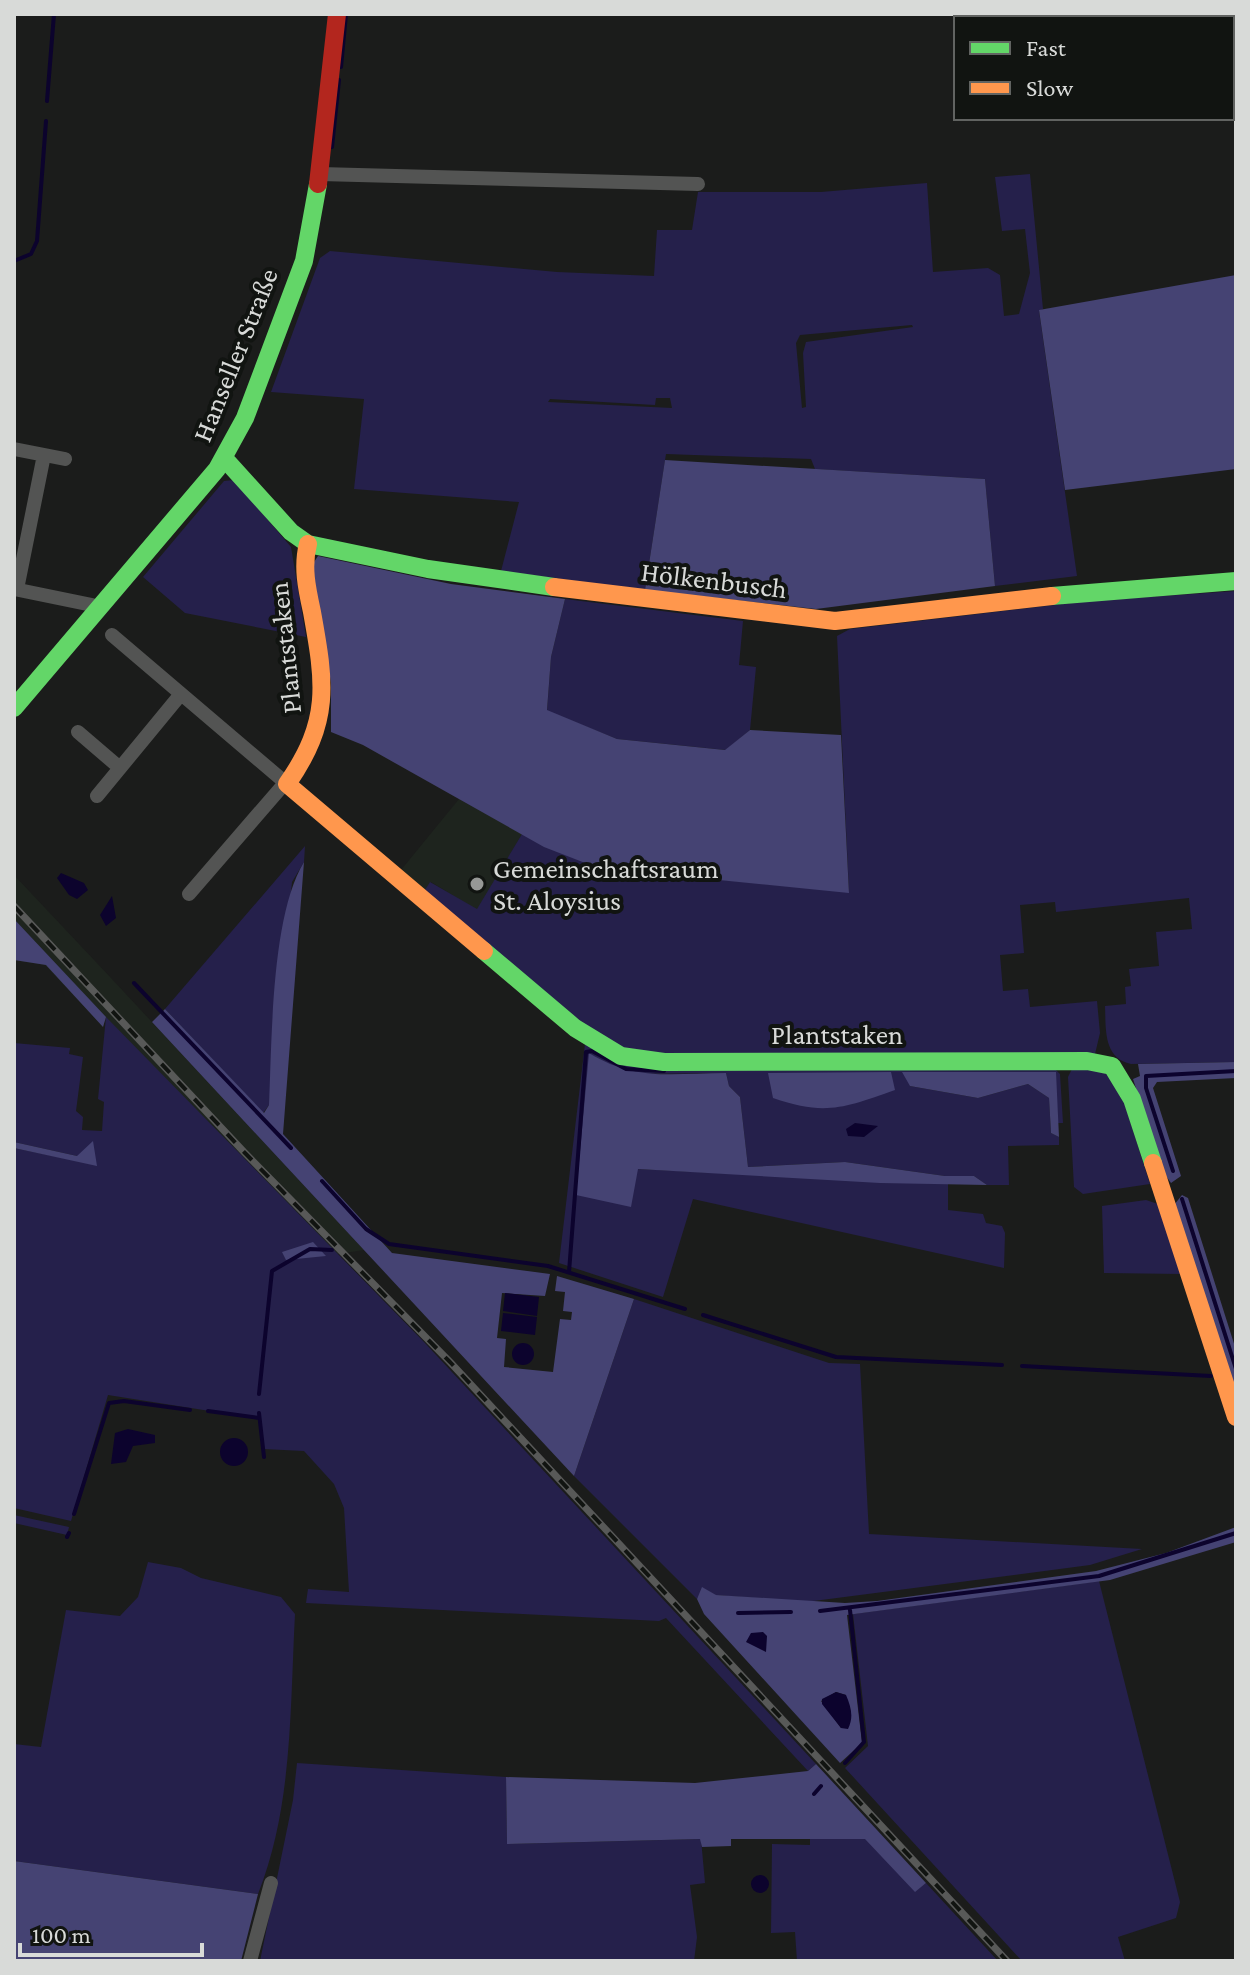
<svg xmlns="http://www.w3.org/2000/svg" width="1250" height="1975" font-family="'Crimson Pro',serif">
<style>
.built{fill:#1e241e}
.green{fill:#25204b;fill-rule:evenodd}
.forest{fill:#454373;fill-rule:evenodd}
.water{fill:#0c032d}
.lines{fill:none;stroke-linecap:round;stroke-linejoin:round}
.stream{stroke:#0c032d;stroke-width:4}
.street{stroke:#535453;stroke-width:14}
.fast{stroke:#63d668;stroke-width:18}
.slow{stroke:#ff974d;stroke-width:18}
.jam{stroke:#b3261e;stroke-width:18}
.rail-casing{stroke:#585958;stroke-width:7}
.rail{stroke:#111411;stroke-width:4;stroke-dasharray:12;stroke-linecap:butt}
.poi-dot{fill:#969896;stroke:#111411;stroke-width:3}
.labels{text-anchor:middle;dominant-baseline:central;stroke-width:8;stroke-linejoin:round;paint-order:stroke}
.street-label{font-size:28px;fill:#d8dad8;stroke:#111411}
.poi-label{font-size:28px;fill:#d8dad8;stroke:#111411;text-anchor:start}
</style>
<rect width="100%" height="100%" fill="#1b1c1b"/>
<!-- built -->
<path class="built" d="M 459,799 L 522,834 L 477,910 L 431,882 L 425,890 L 401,870 Z
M 14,875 L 111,978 L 364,1250 L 326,1256 L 105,1020 L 103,1027 L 45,965 L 14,960 Z"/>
<!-- green -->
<path class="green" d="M 1030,174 L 1043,309 L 1039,311 L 1077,576 L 995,586 L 985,479 L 815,469 L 811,459 L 666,454 L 645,590 L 501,571 L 519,502 L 354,489 L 364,399 L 271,392 L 320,258 L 330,251 L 557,272 L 654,276 L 657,230 L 692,230 L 698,192 L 821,192 L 927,183 L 933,272 L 988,268 L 1000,275 L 1004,316 L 1019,314 L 1030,273 L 1025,229 L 1002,231 L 995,177 ZM 912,325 L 913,327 L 806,342 L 803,353 L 806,407 L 802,408 L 796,343 L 800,335 ZM 656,398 L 670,398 L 672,408 L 548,402 L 550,399 L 655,405 Z
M 234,480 L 291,547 L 306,637 L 185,613 L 143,577 L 224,481 Z
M 1236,591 L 1236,1062 L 1131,1064 C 1103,1058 1106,1029 1105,1006 L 1126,1004 L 1125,987 L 1131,986 L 1129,969 L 1159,966 L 1156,932 L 1192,929 L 1189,898 L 1056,912 L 1055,902 L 1020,905 L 1024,953 L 1000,955 L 1003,991 L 1028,989 L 1030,1007 L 1097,1001 L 1100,1033 L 1095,1054 L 652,1058 L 600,1041 L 425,890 L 430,882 L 477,909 L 522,834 L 598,868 L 849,892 L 837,636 L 850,629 L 1089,601 Z
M 565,599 L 743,621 L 739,665 L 756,667 L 750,730 L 726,750 L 617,739 L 547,711 L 551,657 Z
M 305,846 L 304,862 L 292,882 L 269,1105 L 263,1113 L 165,1009 Z
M 106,1017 L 424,1342 L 816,1764 L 808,1771 L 666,1618 L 659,1621 L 306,1603 L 308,1589 L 349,1592 L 344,1508 L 334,1484 L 304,1451 L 263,1449 L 261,1419 L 108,1395 L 71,1521 L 14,1508 L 14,1148 L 97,1165 L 77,1156 L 14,1142 L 14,1043 L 70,1048 L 69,1054 L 83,1057 L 76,1111 L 83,1117 L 82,1130 L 102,1131 L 104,1102 L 98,1099 Z
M 585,1044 L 608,1054 L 1055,1069 L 1060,1074 L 1063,1123 L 1058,1123 L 1055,1072 L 910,1086 L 978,1098 L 1028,1084 L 1049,1098 L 1051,1133 L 1059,1137 L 1059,1145 L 1008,1146 L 1009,1185 L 987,1185 L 974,1176 L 945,1176 L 845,1162 L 748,1167 L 740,1097 L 729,1086 L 726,1073 L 633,1074 L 614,1068 L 637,1169 L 948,1184 L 948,1210 L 983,1214 L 986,1223 L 1002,1226 L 1005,1233 L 1004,1268 L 693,1199 L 663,1297 L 559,1263 Z
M 1078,1067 L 1105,1073 L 1119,1086 L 1150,1184 L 1083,1194 L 1074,1187 L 1068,1077 L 1072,1069 Z
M 1146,1200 L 1161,1205 L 1182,1274 L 1104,1273 L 1102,1206 Z
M 634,1299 L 829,1363 L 860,1364 L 869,1534 L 1142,1549 L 1090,1565 L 806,1602 L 715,1595 L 703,1588 L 697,1599 L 574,1476 Z
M 14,1515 L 69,1527 L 67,1535 L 14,1523 Z
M 148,1562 L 181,1568 L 201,1578 L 281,1597 L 295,1614 C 290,1707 293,1806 258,1894 L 14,1861 L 14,1744 L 41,1747 L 66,1610 L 120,1616 L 138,1597 Z
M 1099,1581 L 1180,1902 L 1176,1918 L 1118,1937 L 1125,1961 L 1022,1961 L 845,1768 L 868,1746 L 853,1614 Z
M 297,1763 L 506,1777 L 507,1844 L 701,1839 L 705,1883 L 690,1885 L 697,1937 L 694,1961 L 260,1961 L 293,1800 Z
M 810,1839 L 866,1839 L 915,1891 L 926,1883 L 998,1961 L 797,1961 L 795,1932 L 771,1933 L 772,1844 L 810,1845 Z"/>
<!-- forest -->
<path class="forest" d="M 1236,275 L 1236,469 L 1065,490 L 1039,310 Z
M 665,460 L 985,479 L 995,586 L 816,609 L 645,590 Z
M 318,556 L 451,584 L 565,599 L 551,657 L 547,710 L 617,739 L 725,750 L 750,730 L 841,735 L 849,893 L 598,868 L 544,847 L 363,745 L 331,732 L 331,683 L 312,565 Z
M 304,862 L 283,1134 L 392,1253 L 550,1274 L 545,1296 L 502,1293 L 497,1338 L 506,1339 L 504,1367 L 553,1372 L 560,1319 L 571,1320 L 572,1312 L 563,1311 L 565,1292 L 555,1291 L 557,1276 L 634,1299 L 574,1476 L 152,1022 L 165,1009 L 264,1113 L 269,1105 C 272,1040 271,916 304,862 Z
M 14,919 L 106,1017 L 103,1027 L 46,965 L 14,960 Z
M 589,1053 C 636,1082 673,1073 726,1073 L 729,1086 L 740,1097 L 748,1167 L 845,1162 L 945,1176 L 974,1176 L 987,1185 L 880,1183 L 638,1169 L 631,1207 L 576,1195 Z
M 1236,1062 L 1236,1078 L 1157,1082 L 1153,1088 L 1181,1176 L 1171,1183 L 1164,1173 L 1133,1079 L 1140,1076 L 1138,1064 Z
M 891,1072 L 895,1090 C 844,1108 825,1116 773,1098 L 768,1073 Z
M 902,1072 L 1056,1072 L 1059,1137 L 1051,1133 L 1049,1098 L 1028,1084 L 978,1098 L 910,1086 Z
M 93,1141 L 97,1166 L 14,1148 L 14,1142 L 77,1156 Z
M 1182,1195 L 1188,1198 L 1236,1350 L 1236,1390 L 1174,1205 Z
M 313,1242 L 326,1256 L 286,1260 L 282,1252 Z
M 1236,1527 L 1236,1542 L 1110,1580 L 847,1615 L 862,1743 L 840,1763 L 704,1614 L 697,1599 L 702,1587 L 716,1595 L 845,1603 L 877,1601 L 1096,1571 L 1166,1553 ZM 836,1692 L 846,1695 L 841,1728 L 821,1701 Z
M 816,1764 L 926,1883 L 915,1892 L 865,1839 L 731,1839 L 731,1846 L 702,1847 L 700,1839 L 507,1844 L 506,1777 L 695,1783 L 808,1771 Z
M 14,1861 L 258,1894 L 241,1961 L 14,1961 Z"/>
<!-- water -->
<path class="water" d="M 61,873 L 84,883 L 88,890 L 77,899 L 69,895 L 57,878 Z
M 112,896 L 116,918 L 106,926 L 100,915 Z
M 855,1123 L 878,1126 L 864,1137 L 848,1136 L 846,1129 Z
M 505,1293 L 539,1297 L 537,1316 L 503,1311 Z
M 503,1313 L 537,1317 L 535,1335 L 501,1331 Z
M512 1354a11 11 0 1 1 22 0a11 11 0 1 1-22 0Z
M 128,1429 L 155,1435 L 155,1443 L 133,1446 L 126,1462 L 111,1464 L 115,1433 Z
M220 1452a14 14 0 1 1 28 0a14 14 0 1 1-28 0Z
M 763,1632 L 767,1636 L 766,1652 L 746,1642 L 751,1633 Z
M 836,1692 L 846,1695 C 851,1707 854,1717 848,1729 L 841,1728 L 822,1704 L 822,1699 Z
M751 1884a9 9 0 1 1 18 0a9 9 0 1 1-18 0Z"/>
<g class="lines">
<!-- stream -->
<path class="stream" d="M 341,67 L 346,14
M 47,101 L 54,14
M 332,147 L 339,80
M 14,261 L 31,254 L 37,241 L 46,121
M 134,983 L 291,1148
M 1173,1171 L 1146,1088 L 1146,1076 L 1236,1071
M 322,1181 L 366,1229 L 389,1244 L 548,1266 L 685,1309
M 1182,1199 L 1236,1369
M 569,1272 L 586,1052 L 592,1051 L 626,1069 L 664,1071
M 703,1315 L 836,1357 L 1002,1365
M 1022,1366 L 1211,1376
M 259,1394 L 272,1271 L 310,1249 L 332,1250
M 208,1411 L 259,1418
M 259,1413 L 264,1457
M 74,1514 L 109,1403 L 124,1401 L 190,1410
M 67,1537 L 69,1533
M 820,1611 L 1099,1576 L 1236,1533
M 738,1613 L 791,1612
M 845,1763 L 864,1742 L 850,1610
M 814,1794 L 821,1786"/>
<!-- street -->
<path class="street" d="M 320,174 L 698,184
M 14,449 L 65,459
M 14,589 L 92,605 L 98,610
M 17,589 L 44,455
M 112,635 L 287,784
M 78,732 L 120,768
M 97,796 L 181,694
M 189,894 L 285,783
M 250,1961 L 271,1883"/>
<!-- fast -->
<path class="fast" d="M 224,458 L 291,532 L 308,544 L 428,569 L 554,587
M 1052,596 L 1236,581
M 14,708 L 217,469 L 245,418 L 304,261 L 318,184
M 484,951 L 575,1028 L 621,1056 L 664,1062 L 1087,1061 L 1112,1066 L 1132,1099 L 1153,1163"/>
<!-- slow -->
<path class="slow" d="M 308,544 C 302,567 307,589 312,612 C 325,684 331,721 287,784 L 484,951
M 554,587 L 835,621 L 1052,596
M 1153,1163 L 1236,1417"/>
<!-- jam -->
<path class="jam" d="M 318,184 L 337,14"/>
<!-- rail casing -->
<g class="rail-casing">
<path id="rail" d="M 14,906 L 244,1152 L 450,1362 L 1007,1961"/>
</g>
<!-- rail -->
<use href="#rail" class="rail"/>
</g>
<!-- markers -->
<circle class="poi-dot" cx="477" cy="884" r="8"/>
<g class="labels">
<!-- street labels -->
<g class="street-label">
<text transform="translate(235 355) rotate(-68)">Hanseller Straße</text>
<text transform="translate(714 580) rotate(7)">Hölkenbusch</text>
<text transform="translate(285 648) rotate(-96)">Plantstaken</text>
<text x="837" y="1034">Plantstaken</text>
</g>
<!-- poi labels -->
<g class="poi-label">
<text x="493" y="868">Gemeinschaftsraum<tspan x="493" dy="32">St. Aloysius</tspan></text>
</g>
</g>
<!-- border -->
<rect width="1250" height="1975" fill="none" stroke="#d8dad8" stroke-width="32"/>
<!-- legend -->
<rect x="954" y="16" width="280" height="104" fill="#111411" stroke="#616361" stroke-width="2"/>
<rect x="970" y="42" width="40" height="12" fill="#63d668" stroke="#616361" stroke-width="2"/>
<text x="1026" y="56" font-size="24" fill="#d8dad8">Fast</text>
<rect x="970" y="82" width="40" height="12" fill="#ff974d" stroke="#616361" stroke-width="2"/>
<text x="1026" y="96" font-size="24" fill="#d8dad8">Slow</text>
<!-- scale -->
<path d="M20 1943v12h182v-12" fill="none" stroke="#d8dad8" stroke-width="4"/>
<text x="32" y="1943" font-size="24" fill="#d8dad8" stroke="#111411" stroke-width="6" paint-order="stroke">100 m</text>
</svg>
